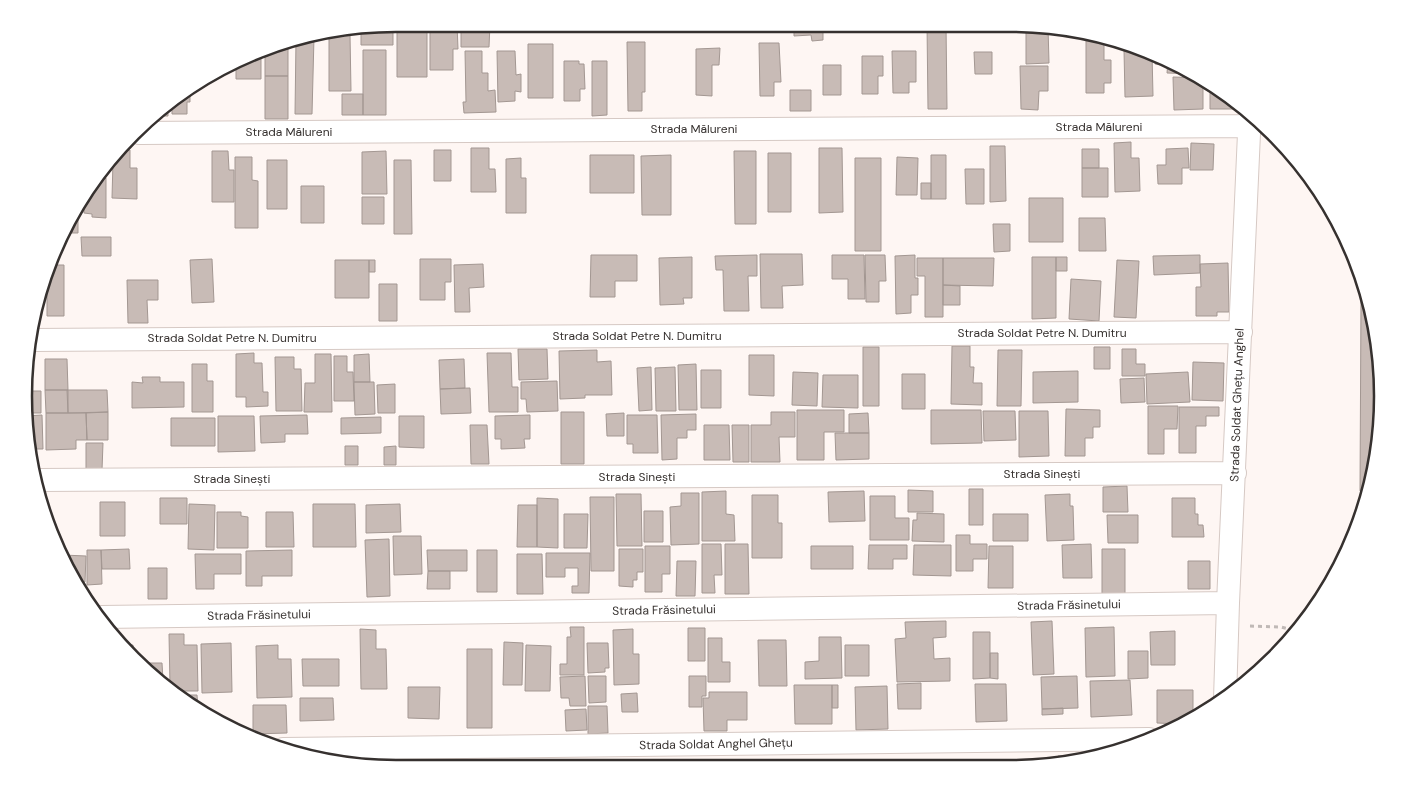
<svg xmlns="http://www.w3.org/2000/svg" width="1407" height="792" font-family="'DM Sans',sans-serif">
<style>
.building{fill:#c8bbb6;stroke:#a39792}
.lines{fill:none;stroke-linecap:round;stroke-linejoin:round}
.minor-casing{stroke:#d6c9c4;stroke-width:24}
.path{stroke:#c0b9b6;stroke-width:3;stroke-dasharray:4 4;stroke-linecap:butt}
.minor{stroke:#fff;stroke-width:22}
.labels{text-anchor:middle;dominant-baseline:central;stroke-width:4;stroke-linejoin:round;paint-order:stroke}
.street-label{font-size:12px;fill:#36312f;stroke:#fff}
.rim{fill:none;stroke:#36312f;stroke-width:2.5}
</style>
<rect width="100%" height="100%" fill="#fef6f3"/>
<!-- building -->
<path class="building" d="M 393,24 L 393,45 L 361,45 L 361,29 Z
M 430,24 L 457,24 L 458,49 L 453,49 L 453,70 L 430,70 Z
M 461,24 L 490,24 L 489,47 L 461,47 Z
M 794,24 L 823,24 L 823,40 L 812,41 L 811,35 L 794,36 Z
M 927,24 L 946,24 L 947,109 L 928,109 Z
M 1026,25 L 1048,27 L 1049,63 L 1026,64 Z
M 397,28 L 427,28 L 427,77 L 397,77 Z
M 329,35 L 350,35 L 351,91 L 329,91 Z
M 1086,35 L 1104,38 L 1104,60 L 1111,60 L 1111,83 L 1104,83 L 1104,93 L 1086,93 Z
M 314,37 L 312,114 L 295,114 L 296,40 Z
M 288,42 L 288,76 L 265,76 L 265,50 L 277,43 Z
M 627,42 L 645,42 L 645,92 L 642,92 L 642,111 L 628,111 Z
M 759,43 L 779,43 L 781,82 L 774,82 L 774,96 L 760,96 Z
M 528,44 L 553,44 L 553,98 L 528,98 Z
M 720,48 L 719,65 L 712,65 L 712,96 L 696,95 L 696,49 Z
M 363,50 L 386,50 L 386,115 L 363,115 Z
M 1124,50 L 1144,50 L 1152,53 L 1153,96 L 1125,97 Z
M 465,51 L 482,51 L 482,73 L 488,73 L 488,91 L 495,90 L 496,112 L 464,113 L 463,102 L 466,102 Z
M 497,51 L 515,51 L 516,75 L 521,74 L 521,92 L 515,91 L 515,101 L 498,102 Z
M 892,51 L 916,51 L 916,82 L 909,82 L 909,93 L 893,93 Z
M 261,52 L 261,79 L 236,79 L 236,65 Z
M 974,52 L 992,52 L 992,74 L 975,74 Z
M 1156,55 L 1166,60 L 1166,65 L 1155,64 Z
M 862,56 L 883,56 L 883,76 L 878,76 L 878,94 L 862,94 Z
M 1168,60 L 1197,74 L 1198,74 L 1167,73 Z
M 564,61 L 579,61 L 579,64 L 584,64 L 585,89 L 580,89 L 580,101 L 564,101 Z
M 592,61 L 607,61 L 607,115 L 592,116 Z
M 823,65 L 841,65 L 841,95 L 823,95 Z
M 1020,66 L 1048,66 L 1048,91 L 1039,91 L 1038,110 L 1021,109 Z
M 265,76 L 288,76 L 288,119 L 265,119 Z
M 1173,77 L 1203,78 L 1203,109 L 1174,110 Z
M 1210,83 L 1235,101 L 1235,109 L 1210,109 Z
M 190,90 L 190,102 L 187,102 L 187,114 L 172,114 L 172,99 Z
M 790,90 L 811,90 L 811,111 L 790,111 Z
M 342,94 L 363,94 L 363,115 L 342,115 Z
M 168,102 L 168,116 L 155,116 Z
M 1131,142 L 1131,158 L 1139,158 L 1140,191 L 1115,192 L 1114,143 Z
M 1191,143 L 1214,144 L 1213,170 L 1190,170 Z
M 990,146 L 1005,146 L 1006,201 L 990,202 Z
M 471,148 L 489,148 L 489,169 L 495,169 L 496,192 L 471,192 Z
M 819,148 L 842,148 L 843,212 L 819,213 Z
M 1188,148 L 1189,168 L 1182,168 L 1182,184 L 1158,184 L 1157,165 L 1166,165 L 1166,149 Z
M 1082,149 L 1099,149 L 1099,168 L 1082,168 Z
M 123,150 L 130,150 L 130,168 L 137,168 L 137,199 L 112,198 L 113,161 Z
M 434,150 L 451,150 L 451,181 L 434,181 Z
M 212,151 L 228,151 L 229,170 L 234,170 L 234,202 L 212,202 Z
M 386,151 L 387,194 L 362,194 L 362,152 Z
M 734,151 L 756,151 L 756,224 L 735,224 Z
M 768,153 L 791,153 L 791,212 L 768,212 Z
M 590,155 L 634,155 L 634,193 L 590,193 Z
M 671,155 L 671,215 L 642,215 L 641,156 Z
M 931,155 L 946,155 L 946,199 L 931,199 Z
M 235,157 L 252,157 L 252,180 L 258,181 L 258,228 L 235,228 Z
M 897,157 L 918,158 L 917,195 L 896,195 Z
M 521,158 L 521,178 L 526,178 L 526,213 L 506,213 L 506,159 Z
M 855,158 L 881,158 L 881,251 L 855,251 Z
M 267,160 L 287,160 L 287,209 L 267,209 Z
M 394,160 L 411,160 L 412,234 L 394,234 Z
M 1082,168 L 1108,168 L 1108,197 L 1082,197 Z
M 965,169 L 984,169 L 984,204 L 966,204 Z
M 101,174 L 101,178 L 106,178 L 106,218 L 92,217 L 92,214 L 84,213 L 84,195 L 87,189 Z
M 921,183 L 931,183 L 931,199 L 921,199 Z
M 301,186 L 324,186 L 324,223 L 301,223 Z
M 362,197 L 384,197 L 384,224 L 362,224 Z
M 1029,198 L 1063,198 L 1063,242 L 1029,242 Z
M 78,207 L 78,233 L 72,233 L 72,222 Z
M 1079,218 L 1105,218 L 1106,251 L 1079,251 Z
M 72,222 L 72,233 L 67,233 Z
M 993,224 L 1010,224 L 1010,251 L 994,252 Z
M 81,237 L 111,237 L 111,256 L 82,256 Z
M 760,254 L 802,254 L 803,285 L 782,286 L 783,308 L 761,308 Z
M 591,255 L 637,255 L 637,281 L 615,281 L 615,297 L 590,297 Z
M 757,255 L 757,276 L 748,276 L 749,311 L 724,311 L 723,270 L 716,270 L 715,256 Z
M 832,255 L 864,255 L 865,299 L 848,299 L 848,279 L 832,279 Z
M 865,255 L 885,255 L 886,281 L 879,281 L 879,302 L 866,302 Z
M 915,255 L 915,278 L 918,278 L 918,295 L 911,295 L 911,313 L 896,314 L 895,256 Z
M 1200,255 L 1200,273 L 1154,275 L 1153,256 Z
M 692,257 L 692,298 L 683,298 L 684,304 L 660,305 L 659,258 Z
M 1032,257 L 1056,257 L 1056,318 L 1032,319 Z
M 1056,257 L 1067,257 L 1067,271 L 1056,271 Z
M 917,258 L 943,258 L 943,317 L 925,317 L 925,276 L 917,276 Z
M 943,258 L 994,258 L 993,286 L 943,285 Z
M 212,259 L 214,302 L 192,303 L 190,260 Z
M 420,259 L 451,259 L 451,282 L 445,282 L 445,300 L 420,300 Z
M 335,260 L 369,260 L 369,298 L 335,298 Z
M 369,260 L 375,260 L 375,272 L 369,272 Z
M 1117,260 L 1139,261 L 1136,318 L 1114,317 Z
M 1228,263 L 1229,312 L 1217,312 L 1217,316 L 1196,316 L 1196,287 L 1201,287 L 1200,264 Z
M 483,264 L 484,287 L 469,288 L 470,312 L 455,312 L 454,265 Z
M 52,265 L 64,265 L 64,316 L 47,316 L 47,277 Z
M 1071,279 L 1101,281 L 1099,321 L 1069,319 Z
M 127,280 L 158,280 L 158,300 L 147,300 L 148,323 L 128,323 Z
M 379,284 L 397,284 L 397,321 L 379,321 Z
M 943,285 L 960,286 L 960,305 L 943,305 Z
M 1361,298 L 1370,298 L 1371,300 L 1382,372 L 1380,445 L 1369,492 L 1360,491 Z
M 952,346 L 970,346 L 970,367 L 974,367 L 973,383 L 982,383 L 982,405 L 951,404 Z
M 863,347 L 879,347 L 879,406 L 863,406 Z
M 1094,347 L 1110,347 L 1110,369 L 1094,369 Z
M 518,349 L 547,349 L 548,379 L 519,380 Z
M 1122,349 L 1136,349 L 1136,364 L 1145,364 L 1145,376 L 1122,376 Z
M 597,350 L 597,362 L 611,361 L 612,395 L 585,395 L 585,398 L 560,399 L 559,351 Z
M 998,350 L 1022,350 L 1021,406 L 997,406 Z
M 254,353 L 254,363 L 262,363 L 263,392 L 268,392 L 268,406 L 246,407 L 246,397 L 236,397 L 236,354 Z
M 487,353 L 511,353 L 512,387 L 518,387 L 518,412 L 489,412 Z
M 315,354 L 331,354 L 332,412 L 304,412 L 305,383 L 315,383 Z
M 369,354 L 370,382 L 354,382 L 354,355 Z
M 749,355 L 774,355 L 774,396 L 749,395 Z
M 334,356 L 347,356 L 347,372 L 353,372 L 354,401 L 334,401 Z
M 275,357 L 294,357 L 294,369 L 301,369 L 302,411 L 276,411 Z
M 45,359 L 67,359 L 68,390 L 45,390 Z
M 464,359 L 465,388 L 440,389 L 439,360 Z
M 1193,362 L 1224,363 L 1223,401 L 1192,400 Z
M 192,364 L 207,364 L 207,381 L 213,381 L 213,412 L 192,412 Z
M 696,364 L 697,410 L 679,410 L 678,365 Z
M 651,367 L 652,410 L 639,411 L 637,368 Z
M 675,367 L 676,411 L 656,411 L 655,368 Z
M 701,370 L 721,370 L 721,408 L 701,408 Z
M 1078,371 L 1078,402 L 1033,403 L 1033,372 Z
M 793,372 L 818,373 L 817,406 L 792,405 Z
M 1188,372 L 1190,402 L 1147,404 L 1146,374 Z
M 902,374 L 925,374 L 925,409 L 902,409 Z
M 823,375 L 858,375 L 858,408 L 822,407 Z
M 142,377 L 160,377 L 160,382 L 184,382 L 184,407 L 132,408 L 132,382 L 143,383 Z
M 1144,378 L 1145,402 L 1121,403 L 1120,379 Z
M 557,381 L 558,411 L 527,412 L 526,399 L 521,399 L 521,382 Z
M 354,382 L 374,382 L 375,414 L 355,415 Z
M 395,384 L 395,413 L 378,413 L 377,385 Z
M 470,388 L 471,413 L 441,414 L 440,389 Z
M 45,390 L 68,390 L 68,413 L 46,413 Z
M 67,390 L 107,390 L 108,412 L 68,413 Z
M 27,391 L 41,391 L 41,413 L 25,413 Z
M 1148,406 L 1178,406 L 1177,429 L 1164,429 L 1164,454 L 1148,454 Z
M 1179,407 L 1219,407 L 1219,416 L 1206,416 L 1206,426 L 1196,426 L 1196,453 L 1179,453 Z
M 1066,409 L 1100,410 L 1100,427 L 1093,427 L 1093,438 L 1085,438 L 1085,456 L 1065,456 Z
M 797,410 L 844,410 L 844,432 L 824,432 L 824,460 L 797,460 Z
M 931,410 L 981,410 L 982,443 L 931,444 Z
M 983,411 L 1015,411 L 1016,440 L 984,441 Z
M 1019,411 L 1048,411 L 1049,456 L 1019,457 Z
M 108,412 L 108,440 L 87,440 L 86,413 Z
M 561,412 L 584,412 L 584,464 L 561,464 Z
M 771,412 L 795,412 L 795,437 L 779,437 L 780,462 L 751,462 L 751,425 L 771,425 Z
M 46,413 L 86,413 L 87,440 L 76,440 L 76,449 L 46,450 Z
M 624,413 L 624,436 L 607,436 L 606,414 Z
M 868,413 L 869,433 L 849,433 L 849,414 Z
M 696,414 L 696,430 L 687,430 L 687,438 L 677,438 L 677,459 L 662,460 L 661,415 Z
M 42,415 L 43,449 L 31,449 L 25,416 Z
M 307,415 L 308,434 L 285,434 L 285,442 L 261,443 L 260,416 Z
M 530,415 L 530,439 L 524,439 L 525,448 L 501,449 L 501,439 L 495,439 L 495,416 Z
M 627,415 L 657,415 L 658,453 L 633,453 L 633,444 L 627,444 Z
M 218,416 L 254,416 L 255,451 L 218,452 Z
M 399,416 L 424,416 L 424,448 L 399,447 Z
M 381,417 L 381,433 L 341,434 L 341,418 Z
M 171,418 L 215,418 L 215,446 L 171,446 Z
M 470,425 L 487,425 L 489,464 L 471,464 Z
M 704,425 L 729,425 L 730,460 L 704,460 Z
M 732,425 L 749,425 L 749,462 L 733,462 Z
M 835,433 L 869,433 L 869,459 L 836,460 Z
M 86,443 L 103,443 L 102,470 L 86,470 Z
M 345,446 L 358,446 L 358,465 L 345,465 Z
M 396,446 L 396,465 L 384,465 L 384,447 Z
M 1127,486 L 1128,512 L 1103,512 L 1103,487 Z
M 969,489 L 983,489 L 983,525 L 969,525 Z
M 908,490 L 933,491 L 933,512 L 908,512 Z
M 726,491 L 726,514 L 734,515 L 735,541 L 702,541 L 702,492 Z
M 864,491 L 865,521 L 829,522 L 828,492 Z
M 681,493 L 699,493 L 699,544 L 671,545 L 670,507 L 681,506 Z
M 616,494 L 641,494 L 642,546 L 617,546 Z
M 1070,494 L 1070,506 L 1073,506 L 1074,540 L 1047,541 L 1045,495 Z
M 752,495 L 778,495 L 778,523 L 782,523 L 782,558 L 752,558 Z
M 870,496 L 895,496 L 895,518 L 909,518 L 909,540 L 870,540 Z
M 590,497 L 614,497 L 614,571 L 591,571 Z
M 160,498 L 187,498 L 187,524 L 160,524 Z
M 537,498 L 558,499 L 558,548 L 537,547 Z
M 1172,498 L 1195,498 L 1195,514 L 1198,514 L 1198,525 L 1203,525 L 1204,537 L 1172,537 Z
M 100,502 L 125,502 L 125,536 L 100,536 Z
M 189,504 L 215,505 L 214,550 L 188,549 Z
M 313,504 L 355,504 L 356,547 L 313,547 Z
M 400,504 L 401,532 L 366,533 L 366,505 Z
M 518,505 L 537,505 L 537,547 L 517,547 Z
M 644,511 L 663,511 L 663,542 L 644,542 Z
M 217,512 L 241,512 L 241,516 L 248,517 L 248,548 L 217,548 Z
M 266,512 L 293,512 L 294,547 L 266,547 Z
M 917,513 L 944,514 L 944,542 L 912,541 L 913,520 L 917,520 Z
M 564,514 L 588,514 L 587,548 L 564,548 Z
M 993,514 L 1028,514 L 1028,541 L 993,541 Z
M 1107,515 L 1138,515 L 1138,543 L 1108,543 Z
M 956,535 L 970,535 L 970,544 L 987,544 L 987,559 L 973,559 L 973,571 L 956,571 Z
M 393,536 L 421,536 L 422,574 L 394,575 Z
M 389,539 L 390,596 L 367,597 L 365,540 Z
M 702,544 L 721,544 L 722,575 L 714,575 L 715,593 L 702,593 Z
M 725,544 L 748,544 L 749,594 L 725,594 Z
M 1091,544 L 1092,578 L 1063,578 L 1062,545 Z
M 869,545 L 907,545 L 907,559 L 893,559 L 893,569 L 868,569 Z
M 914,545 L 951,545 L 951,576 L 913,575 Z
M 645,546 L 670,546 L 670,574 L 662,574 L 662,592 L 645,592 Z
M 811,546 L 853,546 L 853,569 L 811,569 Z
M 989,546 L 1013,546 L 1013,588 L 988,588 Z
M 129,549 L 130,569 L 102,569 L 101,550 Z
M 619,549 L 643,549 L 643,572 L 637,572 L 637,580 L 633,580 L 633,587 L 619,586 Z
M 1102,549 L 1125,549 L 1125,594 L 1102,594 Z
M 87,550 L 101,550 L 102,584 L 87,585 Z
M 292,550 L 292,576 L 262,576 L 262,586 L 246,586 L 246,551 Z
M 427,550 L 467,550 L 467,571 L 428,571 Z
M 477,550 L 497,550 L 497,592 L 477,592 Z
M 546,553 L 590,553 L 589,593 L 572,593 L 572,586 L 578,586 L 578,568 L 565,568 L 565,577 L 546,577 Z
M 195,554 L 241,554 L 241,574 L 214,574 L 214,589 L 196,589 Z
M 517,554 L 542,554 L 543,594 L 517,594 Z
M 63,555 L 86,556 L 85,582 L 79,582 Z
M 677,561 L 696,561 L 695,596 L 676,596 Z
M 1188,561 L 1210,561 L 1210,589 L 1188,589 Z
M 148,568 L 167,568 L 167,599 L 148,599 Z
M 428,571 L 450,571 L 450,589 L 427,589 Z
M 946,621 L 946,637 L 933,638 L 934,659 L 950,658 L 950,681 L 897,682 L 895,639 L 906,638 L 905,622 Z
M 1052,621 L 1054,674 L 1033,675 L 1031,622 Z
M 570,627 L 584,627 L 584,675 L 560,675 L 560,664 L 567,664 L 567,637 L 571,637 Z
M 1114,627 L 1115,676 L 1086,677 L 1085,628 Z
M 688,628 L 705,628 L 705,661 L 688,661 Z
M 360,629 L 376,630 L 376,649 L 386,649 L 387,689 L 361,689 Z
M 633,629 L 633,654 L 639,654 L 639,684 L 614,685 L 613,630 Z
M 1175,631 L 1175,665 L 1151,665 L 1150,632 Z
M 973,632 L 990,632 L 990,678 L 973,679 Z
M 169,634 L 184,634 L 184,645 L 197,645 L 198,691 L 177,691 L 170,686 Z
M 819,637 L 841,637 L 842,678 L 805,679 L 805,662 L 819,661 Z
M 708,638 L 722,638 L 722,662 L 730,662 L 730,682 L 708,682 Z
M 758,640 L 786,640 L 787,686 L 759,686 Z
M 504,642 L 523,643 L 522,685 L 503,685 Z
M 231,643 L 232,692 L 202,693 L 201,644 Z
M 587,643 L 608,643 L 609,668 L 605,668 L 605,672 L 588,673 Z
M 121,645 L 133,645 L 134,656 Z
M 278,645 L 278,659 L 291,659 L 292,697 L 257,698 L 256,646 Z
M 526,645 L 551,646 L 550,691 L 525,691 Z
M 845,645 L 869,645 L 869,676 L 845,676 Z
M 467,649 L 492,649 L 492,728 L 467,728 Z
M 1128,651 L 1148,651 L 1148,678 L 1128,679 Z
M 990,653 L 998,653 L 998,679 L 990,678 Z
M 302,659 L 339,659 L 339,686 L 303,686 Z
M 143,663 L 162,663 L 163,680 Z
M 585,676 L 586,706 L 570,706 L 569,698 L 561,698 L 560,677 Z
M 588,676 L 606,676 L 606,702 L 589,703 Z
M 689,676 L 706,676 L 706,696 L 702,696 L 702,707 L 689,707 Z
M 1077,676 L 1078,708 L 1042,709 L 1041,677 Z
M 1130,680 L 1132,715 L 1091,717 L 1090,681 Z
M 921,683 L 921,709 L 898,709 L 897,684 Z
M 975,684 L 1006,684 L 1007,721 L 976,722 Z
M 794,685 L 832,685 L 832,724 L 795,724 Z
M 832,685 L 838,685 L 838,708 L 832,708 Z
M 887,686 L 888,729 L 856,730 L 855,687 Z
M 408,687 L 440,687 L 439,719 L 408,718 Z
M 1157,690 L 1193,690 L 1193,718 L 1181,724 L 1157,723 Z
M 709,692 L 747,692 L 747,720 L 727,720 L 727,731 L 704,731 L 703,698 L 709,698 Z
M 637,693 L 638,712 L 622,712 L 621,694 Z
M 181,695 L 197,695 L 198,708 Z
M 300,698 L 333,698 L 334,720 L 300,721 Z
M 253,705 L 286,705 L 287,733 L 253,734 Z
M 588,706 L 607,706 L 608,733 L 588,734 Z
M 1063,708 L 1063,714 L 1042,715 L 1042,709 Z
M 586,709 L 587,730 L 566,731 L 565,710 Z
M 1058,756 L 1096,756 L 1058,765 Z"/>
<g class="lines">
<!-- minor casing -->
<g class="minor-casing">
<path id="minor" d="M 139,133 L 1249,126
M 33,340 L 1241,332
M 39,480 L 1235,473
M 101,617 L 1228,603
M 1225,699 L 1228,603 L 1250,111
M 283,749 L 1149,739"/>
</g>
<!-- path -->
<path class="path" d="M 1250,626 L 1281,627 L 1296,631"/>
<!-- minor -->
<use href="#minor" class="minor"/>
</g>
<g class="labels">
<!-- street labels -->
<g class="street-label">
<text x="1099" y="127">Strada Mălureni</text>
<text x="694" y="129">Strada Mălureni</text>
<text x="289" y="132">Strada Mălureni</text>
<text x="1042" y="333">Strada Soldat Petre N. Dumitru</text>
<text x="637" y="336">Strada Soldat Petre N. Dumitru</text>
<text x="232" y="338">Strada Soldat Petre N. Dumitru</text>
<text transform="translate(1237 405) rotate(-88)">Strada Soldat Ghețu Anghel</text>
<text x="1042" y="474">Strada Sinești</text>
<text x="637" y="477">Strada Sinești</text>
<text x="232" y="479">Strada Sinești</text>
<text transform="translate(1069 605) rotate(-1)">Strada Frăsinetului</text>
<text transform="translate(664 610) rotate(-1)">Strada Frăsinetului</text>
<text transform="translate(259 615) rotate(-1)">Strada Frăsinetului</text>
<text transform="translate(716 744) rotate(-1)">Strada Soldat Anghel Ghețu</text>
</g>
</g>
<!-- crop -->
<path d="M0 0H1407V792H0ZM396 32H1010A364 364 0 0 1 1374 396V396A364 364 0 0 1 1010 760H396A364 364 0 0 1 32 396V396A364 364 0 0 1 396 32Z" fill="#fff" fill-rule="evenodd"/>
<path class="rim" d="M396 32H1010A364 364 0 0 1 1374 396V396A364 364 0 0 1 1010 760H396A364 364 0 0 1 32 396V396A364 364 0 0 1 396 32Z"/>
</svg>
